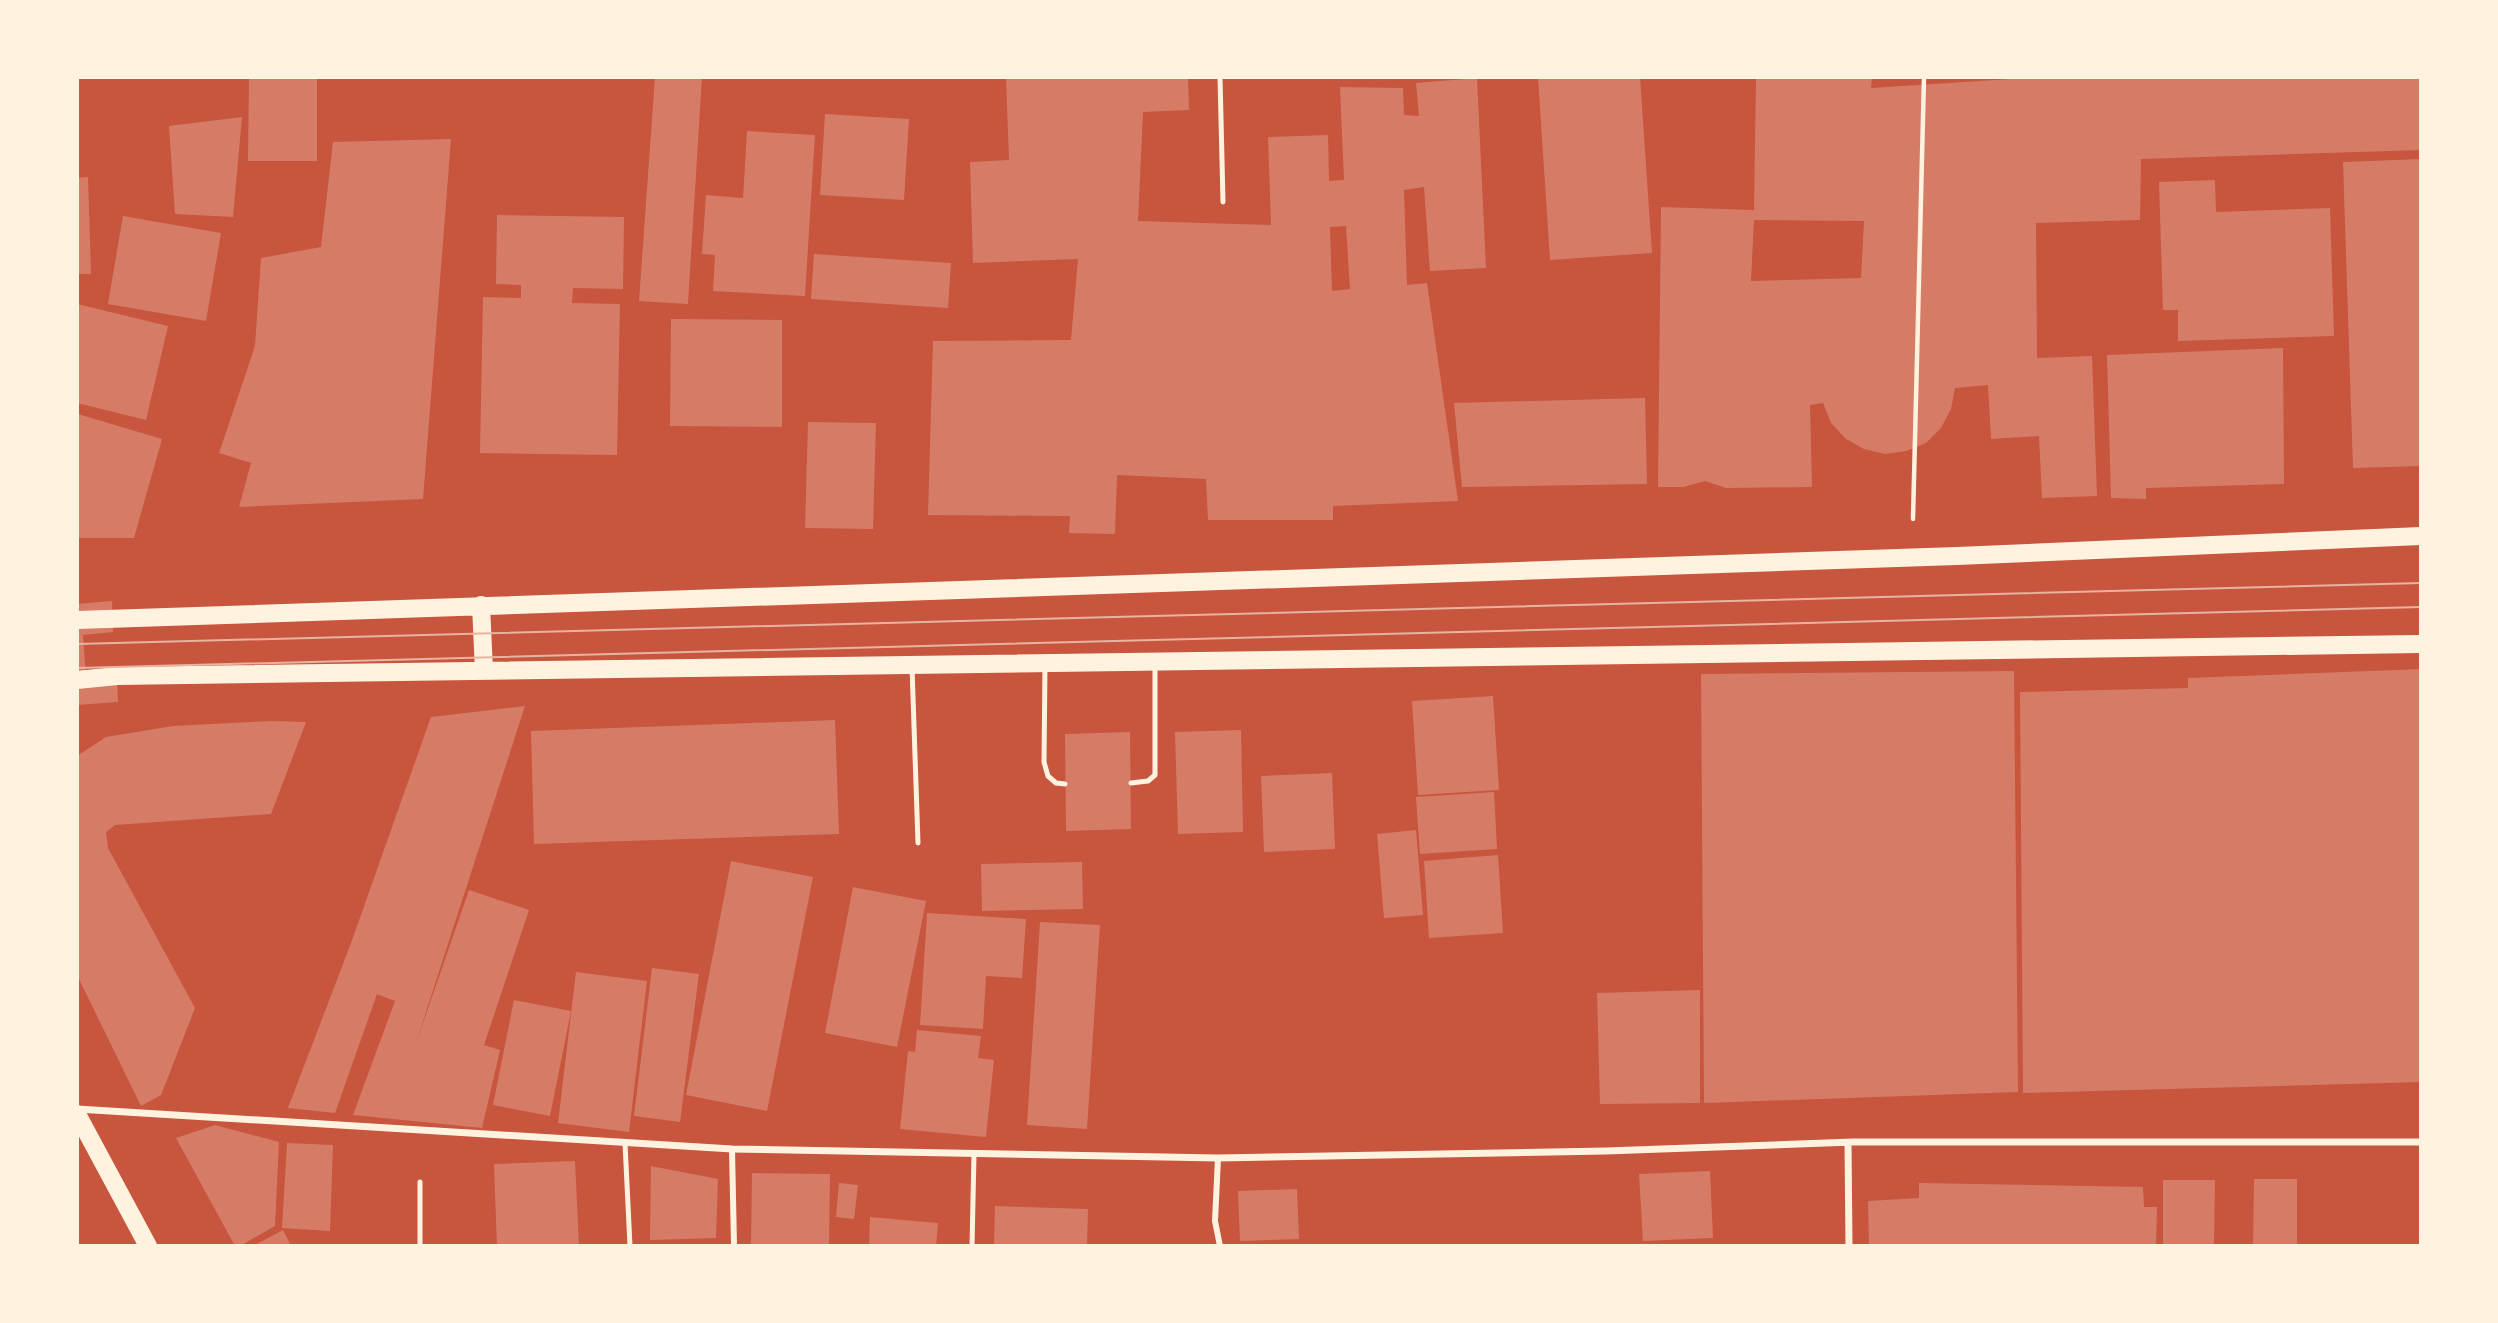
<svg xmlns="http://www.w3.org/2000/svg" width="2498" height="1323" font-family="'Source Sans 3',sans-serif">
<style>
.building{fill:#d67c66;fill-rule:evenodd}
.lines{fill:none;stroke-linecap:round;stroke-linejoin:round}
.path{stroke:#fff3e0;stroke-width:4.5}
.service{stroke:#fff3e0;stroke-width:5}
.pedestrian{stroke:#fff3e0;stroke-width:6}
.minor{stroke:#fff3e0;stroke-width:7}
.primary{stroke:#fff3e0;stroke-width:18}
.tram{stroke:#e9b49f;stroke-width:2}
</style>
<rect width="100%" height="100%" fill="#c8553d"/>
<!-- building -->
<path class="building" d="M 249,77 L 317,77 L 317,161 L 248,161 Z
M 655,77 L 702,77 L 688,304 L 639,301 Z
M 1006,77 L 1188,77 L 1189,110 L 1143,112 L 1138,221 L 1271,225 L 1268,137 L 1328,135 L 1329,181 L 1344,180 L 1340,87 L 1403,88 L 1404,115 L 1419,116 L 1416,83 L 1477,78 L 1486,268 L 1430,271 L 1424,187 L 1404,190 L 1407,285 L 1427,283 L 1458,501 L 1333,506 L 1333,520 L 1208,520 L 1206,479 L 1117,475 L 1115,534 L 1069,533 L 1070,516 L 928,515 L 933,341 L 1071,340 L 1078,259 L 973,263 L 970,162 L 1009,160 ZM 1346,226 L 1350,289 L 1332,291 L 1330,227 Z
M 1538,77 L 1640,77 L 1652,253 L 1550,260 Z
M 1756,77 L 1872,77 L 1871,88 L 2041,77 L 2421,77 L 2421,150 L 2141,159 L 2140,220 L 2036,223 L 2037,358 L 2092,356 L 2097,496 L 2042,498 L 2039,436 L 1991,439 L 1988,385 L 1955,388 L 1951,409 L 1941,428 L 1926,443 L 1906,451 L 1885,454 L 1864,449 L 1846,439 L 1831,423 L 1823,403 L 1810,405 L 1812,487 L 1726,488 L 1705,481 L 1683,487 L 1658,487 L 1661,207 L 1754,210 ZM 1754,220 L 1864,221 L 1861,278 L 1751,281 Z
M 825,114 L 909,119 L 904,200 L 820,195 Z
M 242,117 L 233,217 L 175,214 L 169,126 Z
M 747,131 L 815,135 L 805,296 L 713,291 L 715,255 L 702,254 L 706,195 L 743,198 Z
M 451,139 L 423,499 L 239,507 L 251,463 L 219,453 L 255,346 L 261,258 L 321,247 L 333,142 Z
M 2421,159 L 2421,466 L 2353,468 L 2343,162 Z
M 88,177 L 91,274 L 77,274 L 77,178 Z
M 2215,180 L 2216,212 L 2330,208 L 2334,336 L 2178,341 L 2178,310 L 2163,310 L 2159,182 Z
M 497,215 L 624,217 L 623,289 L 573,288 L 572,303 L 620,304 L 617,455 L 480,453 L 483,297 L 521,298 L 521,285 L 496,284 Z
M 123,216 L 221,233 L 206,321 L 108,304 Z
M 814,254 L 951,263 L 948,308 L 811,299 Z
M 77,304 L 168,326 L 146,420 L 77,403 Z
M 671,319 L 782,320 L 782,427 L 670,426 Z
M 2283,348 L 2284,484 L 2146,488 L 2146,499 L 2111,498 L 2107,355 Z
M 1645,398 L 1647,484 L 1462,487 L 1454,403 Z
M 78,414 L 162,439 L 134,538 L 77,538 Z
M 808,422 L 876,423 L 873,529 L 805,528 Z
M 112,601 L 113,632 L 83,635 L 86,676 L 117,674 L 118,702 L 77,705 L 77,604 Z
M 2421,669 L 2421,1082 L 2023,1093 L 2020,692 L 2188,688 L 2188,678 Z
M 2014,671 L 2018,1092 L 1704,1103 L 1701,674 Z
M 1493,696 L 1499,790 L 1418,795 L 1412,701 Z
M 525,706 L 416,1043 L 469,890 L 529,910 L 484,1045 L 500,1050 L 482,1128 L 353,1115 L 395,1001 L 377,994 L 335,1113 L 288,1108 L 351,943 L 431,717 Z
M 835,720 L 839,834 L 534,844 L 531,731 Z
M 271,721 L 306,722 L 271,814 L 115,825 L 106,832 L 108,848 L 195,1008 L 161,1095 L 141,1106 L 77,975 L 77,756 L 106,737 L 173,726 Z
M 1241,730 L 1243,832 L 1178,834 L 1175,732 Z
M 1130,732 L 1131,829 L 1066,831 L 1065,734 Z
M 1332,773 L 1335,849 L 1264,852 L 1261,776 Z
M 1494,792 L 1497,849 L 1420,854 L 1416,797 Z
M 1416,830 L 1423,915 L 1384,918 L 1377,834 Z
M 1498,855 L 1503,933 L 1429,938 L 1424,861 Z
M 731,861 L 813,877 L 767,1111 L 686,1095 Z
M 1082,862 L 1083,909 L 982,911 L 981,864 Z
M 853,887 L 926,901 L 897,1047 L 825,1033 Z
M 927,913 L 1026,919 L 1022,978 L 986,976 L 983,1029 L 920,1025 Z
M 1040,922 L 1100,925 L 1087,1129 L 1027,1125 Z
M 652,968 L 699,974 L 680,1122 L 634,1116 Z
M 576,972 L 647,981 L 629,1132 L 558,1123 Z
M 1700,990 L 1700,1103 L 1600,1104 L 1597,993 Z
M 514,1000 L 571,1011 L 550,1116 L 493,1105 Z
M 917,1030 L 981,1036 L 978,1058 L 994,1060 L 986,1137 L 900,1129 L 908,1051 L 915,1052 Z
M 215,1125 L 279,1142 L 275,1226 L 240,1246 L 235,1246 L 176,1138 Z
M 287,1143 L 333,1145 L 330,1231 L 282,1228 Z
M 575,1161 L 579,1246 L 497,1246 L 494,1164 Z
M 651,1166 L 718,1179 L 716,1238 L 650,1240 Z
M 1710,1171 L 1713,1238 L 1643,1241 L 1639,1174 Z
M 752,1173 L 830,1174 L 829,1246 L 751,1246 Z
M 2254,1179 L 2297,1179 L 2297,1246 L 2253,1246 Z
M 2163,1180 L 2215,1180 L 2214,1246 L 2163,1246 Z
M 839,1183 L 858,1185 L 854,1219 L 836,1217 Z
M 1919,1183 L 2143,1187 L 2144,1207 L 2157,1207 L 2156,1246 L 1869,1246 L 1868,1201 L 1919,1198 Z
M 1297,1189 L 1299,1239 L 1240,1241 L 1238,1191 Z
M 995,1206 L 1088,1209 L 1087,1246 L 994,1246 Z
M 870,1217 L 938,1223 L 936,1246 L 869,1246 Z
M 283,1230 L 291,1246 L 253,1246 Z"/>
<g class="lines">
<!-- path -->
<path class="path" d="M 1913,519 L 1924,77"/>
<!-- service -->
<path class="service" d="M 1220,77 L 1223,202
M 1045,666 L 1044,762 L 1048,776 L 1056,783 L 1065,784
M 912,667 L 918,843
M 1131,783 L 1148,781 L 1155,775 L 1155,664
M 625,1143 L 630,1246
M 420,1182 L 420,1246
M 972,1246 L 974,1154"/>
<!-- pedestrian -->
<path class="pedestrian" d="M 732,1149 L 734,1246
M 1218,1158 L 1215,1221 L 1220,1246"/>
<!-- minor -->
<path class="minor" d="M 77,1109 L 732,1149 L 1218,1158 L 1606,1151 L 1853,1142 L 2421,1142
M 1848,1143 L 1849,1246"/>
<!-- primary -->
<path class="primary" d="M 481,605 L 484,671
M 77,620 L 1957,556 L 2421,536
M 77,680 L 117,676 L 2421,644
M 77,1114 L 148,1246"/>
<!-- tram -->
<path class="tram" d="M 77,644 L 2421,583
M 77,668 L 2421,607"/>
</g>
<!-- border -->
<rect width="2498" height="1323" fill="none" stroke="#fff3e0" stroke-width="158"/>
</svg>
